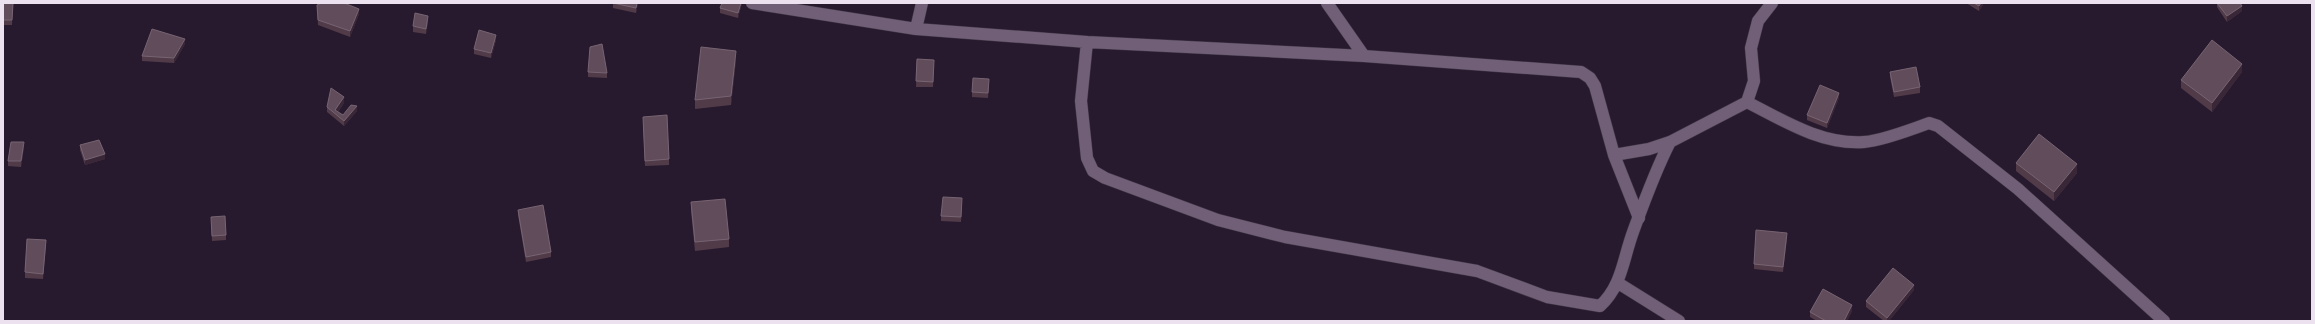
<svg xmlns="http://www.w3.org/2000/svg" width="2315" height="324" font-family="'Varela Round',sans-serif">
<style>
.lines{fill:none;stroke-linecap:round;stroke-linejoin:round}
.minor-casing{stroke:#413546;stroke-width:13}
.minor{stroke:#705f77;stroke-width:12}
.wall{fill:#513b49}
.shaded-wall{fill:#392637}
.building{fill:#614c5b;stroke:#776472}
</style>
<rect width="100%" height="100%" fill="#281a2e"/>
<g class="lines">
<!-- minor casing -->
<g class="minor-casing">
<path id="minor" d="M 752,3 L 916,29 L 1087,42 L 1364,56 L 1581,72 L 1590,78 L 1595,86 L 1614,155 L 1639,218
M 1327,3 L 1364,56
M 916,29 L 922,3
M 1087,42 L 1081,101 L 1087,158 L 1093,171 L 1105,178 L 1218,220 L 1285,237 L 1477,271 L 1547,297 L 1600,306 C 1622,286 1623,259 1633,232 C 1644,202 1655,171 1670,142
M 1747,102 C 1784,121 1822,145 1864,142 C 1881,141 1913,129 1929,123 L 1938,126 L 2018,189 L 2164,321
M 1614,155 L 1649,149 L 1670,142 L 1747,102 L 1754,81 L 1751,48 L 1758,21 L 1772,3
M 1618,283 L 1679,321"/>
</g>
<!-- minor -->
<use href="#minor" class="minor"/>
</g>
<!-- wall -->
<path class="wall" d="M 3,3 L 13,3 L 12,25 L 3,25 Z
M 613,3 L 638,3 L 636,13 L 613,8 Z
M 742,3 L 738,18 L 720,13 L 720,8 Z
M 1966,3 L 1984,3 L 1979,11 Z
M 2217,3 L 2240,3 L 2242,11 L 2227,22 L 2217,7 Z
M 317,5 L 359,14 L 350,37 L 318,25 Z
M 428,21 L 426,34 L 413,32 L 413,26 Z
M 496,40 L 491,58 L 474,54 L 474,49 Z
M 185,44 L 174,63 L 142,61 L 142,56 Z
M 917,59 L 934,65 L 933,87 L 916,87 Z
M 736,60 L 731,105 L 695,109 L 695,100 Z
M 588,72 L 607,73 L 607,78 L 588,77 Z
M 1890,72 L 1920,87 L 1920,93 L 1894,97 L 1890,77 Z
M 2242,72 L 2212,112 L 2181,88 L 2181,80 Z
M 989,84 L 988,98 L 972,97 L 972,92 Z
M 1839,98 L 1827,128 L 1807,120 L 1807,115 Z
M 344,103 L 338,112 L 343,115 L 357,111 L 344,126 L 327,112 L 327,107 Z
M 643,123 L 669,159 L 669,165 L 645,166 Z
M 80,145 L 105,159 L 85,165 L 80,150 Z
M 24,147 L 21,167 L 8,166 L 8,161 Z
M 2016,163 L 2077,173 L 2054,201 L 2016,171 Z
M 691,202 L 729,239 L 729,247 L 695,251 L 691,211 Z
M 962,203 L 961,222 L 941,221 L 941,216 Z
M 518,210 L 551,252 L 551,257 L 526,262 L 518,215 Z
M 211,217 L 226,235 L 226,240 L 212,241 Z
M 1787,238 L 1783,272 L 1754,269 L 1754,264 Z
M 46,245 L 43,279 L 25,278 L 25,272 Z
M 1914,290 L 1889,321 L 1884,321 L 1866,307 L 1866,301 Z
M 1852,311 L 1847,321 L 1817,321 L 1810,317 L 1810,312 Z"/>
<!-- shaded-wall -->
<path class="shaded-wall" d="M 637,3 L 638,3 L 636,13 L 636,8 Z
M 741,3 L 742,3 L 738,18 L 738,13 Z
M 1981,3 L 1984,3 L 1979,11 L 1979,6 Z
M 2242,6 L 2242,11 L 2227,22 L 2227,16 Z
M 359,9 L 359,14 L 350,37 L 350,31 Z
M 428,16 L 428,21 L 426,34 L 426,29 Z
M 496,35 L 496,40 L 491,58 L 491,53 Z
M 185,39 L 185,44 L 174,63 L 174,58 Z
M 736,51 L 736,60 L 731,105 L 731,96 Z
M 2242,64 L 2242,72 L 2212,112 L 2212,103 Z
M 1839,93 L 1839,98 L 1827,128 L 1827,123 Z
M 344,97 L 344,103 L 336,114 L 335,110 Z
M 357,106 L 357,111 L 344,126 L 344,121 Z
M 24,142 L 24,147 L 21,167 L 21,161 Z
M 105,154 L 105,159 L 85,165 L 85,160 Z
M 2077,164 L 2077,173 L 2054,201 L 2054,192 Z
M 1787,233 L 1787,238 L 1783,272 L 1783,267 Z
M 1914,285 L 1914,290 L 1889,321 L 1887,321 L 1887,318 Z
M 1852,305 L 1852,311 L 1847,321 L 1844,321 Z"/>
<!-- building -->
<path class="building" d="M 3,3 L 13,3 L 12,20 L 3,20 Z
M 322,3 L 344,3 L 359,9 L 350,31 L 318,20 L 317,5 Z
M 613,3 L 637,3 L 636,8 Z
M 722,3 L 741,3 L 738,13 L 720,8 Z
M 1974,3 L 1981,3 L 1979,6 Z
M 2217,3 L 2240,3 L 2242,6 L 2227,16 Z
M 415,13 L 428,16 L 426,29 L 413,26 Z
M 152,29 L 185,39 L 174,58 L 142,56 Z
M 479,30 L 496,35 L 491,53 L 474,49 Z
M 2212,40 L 2242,64 L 2212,103 L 2181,80 Z
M 602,44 L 607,73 L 588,72 L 590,47 Z
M 701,47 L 736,51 L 731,96 L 695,100 Z
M 917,59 L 934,60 L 933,82 L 916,81 Z
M 1916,67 L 1920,87 L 1894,92 L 1890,72 Z
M 973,78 L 989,79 L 988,93 L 972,92 Z
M 1820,85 L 1839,93 L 1827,123 L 1807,115 Z
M 331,88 L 344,97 L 335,110 L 343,115 L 351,105 L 357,106 L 344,121 L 327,107 Z
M 667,115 L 669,159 L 645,161 L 643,117 Z
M 2039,134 L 2077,164 L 2054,192 L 2016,163 Z
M 99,140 L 105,154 L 85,160 L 80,145 Z
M 11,142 L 24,142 L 21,161 L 8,161 Z
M 943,197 L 962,198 L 961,217 L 941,216 Z
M 725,199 L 729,239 L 695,242 L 691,202 Z
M 543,205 L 551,252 L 526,257 L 518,210 Z
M 225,216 L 226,235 L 212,236 L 211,217 Z
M 1756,230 L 1787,233 L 1783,267 L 1754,264 Z
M 27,239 L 46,240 L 43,274 L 25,272 Z
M 1893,268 L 1914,285 L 1887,318 L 1866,301 Z
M 1823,289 L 1852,305 L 1844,321 L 1826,321 L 1810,312 Z"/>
<!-- border -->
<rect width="2315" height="324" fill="none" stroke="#ebe1ef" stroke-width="8"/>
</svg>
